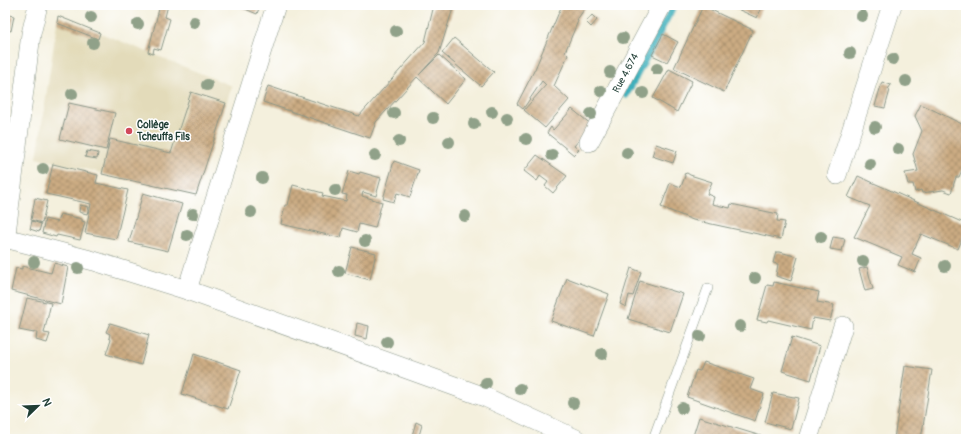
<svg xmlns="http://www.w3.org/2000/svg" width="971" height="444" font-family="Pangolin,sans-serif">
<style>
.built{fill:#e3dbba}
.lines{fill:none;stroke-linecap:round;stroke-linejoin:round}
.stream{stroke:#41b0bc;stroke-width:7}
.building{fill:url(#building-cross-hatch)}
.service-casing{stroke:#8a9688;stroke-width:10}
.minor-casing{stroke:#8a9688;stroke-width:20}
.service{stroke:#fff;stroke-width:9}
.minor{stroke:#fff;stroke-width:19}
.tree{fill:#90a189}
.poi-dot{fill:#d1495b;stroke:#fff;stroke-width:1.5}
.labels{text-anchor:middle;dominant-baseline:central;stroke-width:3;stroke-linejoin:round;paint-order:stroke}
.street-label{font-size:10px;fill:#1f3d34;stroke:#fff}
.poi-label{font-size:10px;font-weight:bold;fill:#1f3d34;stroke:#fff;text-anchor:start}
</style>
<defs>
<pattern id="building-cross-hatch" width="8" height="8" patternUnits="userSpaceOnUse"><rect width="8" height="8" fill="#ccac83"/><path d="M0 0l8 8M0 8l8-8" fill="none" stroke="#a58d6c"/></pattern>
</defs>
<rect width="100%" height="100%" fill="#fff"/>
<filter id="ink" filterUnits="userSpaceOnUse"><feTurbulence type="fractalNoise" baseFrequency=".025" numOctaves="2"/><feDisplacementMap in="SourceGraphic" scale="8" xChannelSelector="R" yChannelSelector="G"/><feConvolveMatrix kernelMatrix="1 2 1 2 8 2 1 2 1" color-interpolation-filters="sRGB"/></filter>
<filter id="wash" filterUnits="userSpaceOnUse"><feTurbulence type="fractalNoise" baseFrequency=".012" numOctaves="4" result="noise"/><feDisplacementMap in="SourceGraphic" scale="16" xChannelSelector="R" yChannelSelector="G"/><feGaussianBlur stdDeviation="0.9" result="paint"/><feColorMatrix in="noise" values="0 0 0 0 0 0 0 0 0 0 0 0 0 0 0 0 0 1.4 0 .05"/><feComposite in="paint" operator="in"/></filter>
<g filter="url(#wash)">
<rect width="100%" height="100%" fill="#f4f0dd"/>
<!-- built -->
<path class="built" d="M 58,16 L 232,86 L 196,195 L 37,158 Z"/>
<g class="lines">
<!-- stream -->
<path class="stream" d="M 626,95 L 674,5"/>
</g>
<g id="blocks">
<!-- building -->
<path class="building" d="M 160,5 L 168,5 L 165,17 L 170,19 L 161,50 L 154,48 L 153,54 L 148,52 Z
M 236,5 L 260,5 L 257,14 Z
M 434,5 L 454,5 L 439,53 L 419,75 L 439,55 L 466,79 L 446,104 L 417,77 L 376,122 L 370,138 L 263,102 L 268,86 L 359,116 L 425,42 Z
M 562,5 L 587,5 L 577,20 L 578,21 L 565,52 L 568,55 L 554,86 L 569,100 L 545,128 L 524,110 L 546,85 L 542,81 L 523,109 L 517,104 L 535,69 Z
M 734,5 L 763,5 L 757,18 L 733,7 Z
M 703,6 L 753,30 L 724,92 L 674,68 Z
M 5,14 L 14,16 L 11,31 L 8,30 L 6,41 Z
M 592,15 L 597,20 L 591,27 L 586,22 Z
M 58,16 L 100,33 L 98,39 L 57,23 Z
M 663,34 L 678,42 L 667,62 L 652,55 Z
M 454,38 L 494,72 L 481,86 L 442,53 Z
M 669,69 L 692,81 L 677,112 L 653,98 Z
M 882,82 L 891,85 L 888,89 L 890,90 L 885,108 L 875,106 Z
M 191,92 L 226,103 L 196,195 L 102,174 L 110,139 L 171,153 Z
M 69,103 L 115,113 L 106,150 L 60,139 Z
M 921,104 L 966,126 L 966,161 L 959,177 L 956,177 L 951,193 L 943,190 L 922,193 L 921,190 L 915,192 L 913,184 L 908,184 L 905,173 L 918,171 L 913,154 L 922,131 L 915,116 Z
M 572,109 L 592,125 L 574,146 L 579,150 L 574,155 L 547,133 L 551,127 L 553,130 Z
M 656,144 L 677,151 L 673,163 L 652,156 Z
M 87,151 L 98,153 L 97,159 L 85,157 Z
M 537,155 L 567,176 L 553,193 L 545,186 L 548,182 L 540,176 L 537,181 L 524,171 Z
M 394,161 L 419,170 L 410,197 L 397,193 L 394,202 L 383,199 Z
M 53,164 L 98,175 L 96,183 L 128,190 L 116,239 L 85,233 L 91,204 L 46,194 Z
M 349,171 L 359,174 L 360,172 L 381,178 L 376,196 L 363,192 L 362,196 L 382,202 L 375,228 L 359,224 L 357,232 L 343,228 L 341,238 L 281,224 L 285,205 L 288,205 L 293,185 L 323,193 L 322,196 L 346,201 L 347,195 L 342,194 Z
M 687,173 L 690,175 L 712,182 L 707,194 L 714,197 L 712,204 L 730,208 L 731,204 L 778,214 L 777,221 L 785,222 L 781,239 L 693,220 L 661,207 L 670,183 L 681,187 L 685,176 L 684,174 Z
M 858,176 L 966,224 L 966,230 L 958,249 L 921,234 L 912,254 L 921,258 L 915,272 L 898,265 L 902,257 L 854,237 L 870,206 L 848,197 Z
M 143,193 L 182,204 L 168,251 L 129,242 Z
M 35,198 L 47,201 L 42,223 L 31,220 Z
M 80,205 L 89,207 L 87,214 L 79,212 Z
M 60,214 L 82,219 L 82,221 L 85,222 L 80,240 L 57,235 L 56,237 L 42,233 L 45,219 L 57,222 Z
M 32,221 L 41,224 L 39,232 L 30,229 Z
M 833,237 L 845,239 L 842,251 L 830,249 Z
M 352,247 L 376,253 L 370,280 L 345,273 Z
M 776,252 L 780,252 L 798,257 L 791,281 L 776,276 L 778,264 L 773,263 Z
M 54,263 L 68,267 L 61,304 L 11,291 L 16,268 L 22,269 L 22,266 L 51,273 Z
M 867,267 L 873,289 L 865,291 L 859,269 Z
M 631,268 L 641,272 L 633,296 L 629,295 L 626,307 L 620,304 Z
M 567,278 L 609,294 L 594,336 L 551,321 Z
M 640,281 L 683,294 L 670,332 L 628,319 Z
M 774,282 L 819,292 L 817,302 L 834,305 L 830,321 L 813,318 L 811,330 L 768,320 L 767,322 L 757,320 L 767,285 L 773,286 Z
M 27,298 L 51,303 L 44,333 L 50,334 L 47,343 L 36,340 L 37,332 L 34,332 L 34,333 L 19,330 Z
M 110,323 L 149,335 L 141,365 L 106,354 L 111,339 L 109,338 L 110,334 L 106,332 Z
M 357,323 L 369,326 L 367,339 L 355,336 Z
M 792,337 L 820,346 L 811,380 L 782,371 Z
M 194,354 L 241,370 L 228,409 L 182,394 Z
M 704,362 L 754,379 L 750,389 L 764,394 L 755,421 L 687,397 L 696,370 L 700,371 Z
M 905,366 L 932,370 L 921,439 L 894,439 Z
M 773,393 L 799,398 L 791,429 L 765,422 Z
M 699,417 L 761,436 L 760,439 L 692,439 Z
M 416,422 L 422,425 L 418,439 L 411,439 Z"/>
</g>
</g>
<g filter="url(#ink)">
<use href="#blocks" fill-opacity="0" stroke="#8a9688" stroke-width="1"/>
<g class="lines">
<!-- service casing -->
<g class="service-casing">
<path id="service" d="M 653,439 L 708,288"/>
</g>
<!-- minor casing -->
<g class="minor-casing">
<g id="minor">
<path id="s1" d="M 589,142 L 662,5"/>
<path d="M 837,175 L 892,5"/>
<path d="M 5,238 L 94,261 L 187,290 L 485,397 L 576,439"/>
<path d="M 5,241 L 31,34 L 38,5"/>
<path d="M 187,290 L 276,5"/>
<path d="M 808,439 L 843,326"/>
</g>
</g>
<!-- service -->
<use href="#service" class="service"/>
<!-- minor -->
<use href="#minor" class="minor"/>
</g>
<!-- trees -->
<g class="tree">
<circle cx="862" cy="16" r="6"/>
<circle cx="91" cy="17" r="6"/>
<circle cx="194" cy="22" r="6"/>
<circle cx="138" cy="24" r="6"/>
<circle cx="396" cy="31" r="6"/>
<circle cx="623" cy="38" r="6"/>
<circle cx="93" cy="43" r="6"/>
<circle cx="850" cy="53" r="6"/>
<circle cx="893" cy="59" r="6"/>
<circle cx="657" cy="69" r="6"/>
<circle cx="610" cy="72" r="6"/>
<circle cx="906" cy="81" r="6"/>
<circle cx="207" cy="85" r="6"/>
<circle cx="601" cy="91" r="6"/>
<circle cx="643" cy="93" r="6"/>
<circle cx="72" cy="94" r="6"/>
<circle cx="492" cy="112" r="6"/>
<circle cx="394" cy="113" r="6"/>
<circle cx="591" cy="114" r="6"/>
<circle cx="433" cy="118" r="6"/>
<circle cx="507" cy="118" r="6"/>
<circle cx="474" cy="124" r="6"/>
<circle cx="875" cy="127" r="6"/>
<circle cx="526" cy="139" r="6"/>
<circle cx="399" cy="141" r="6"/>
<circle cx="449" cy="142" r="6"/>
<circle cx="898" cy="149" r="6"/>
<circle cx="627" cy="153" r="6"/>
<circle cx="375" cy="155" r="6"/>
<circle cx="552" cy="155" r="6"/>
<circle cx="870" cy="164" r="6"/>
<circle cx="43" cy="169" r="6"/>
<circle cx="262" cy="178" r="6"/>
<circle cx="335" cy="190" r="6"/>
<circle cx="251" cy="212" r="6"/>
<circle cx="193" cy="214" r="6"/>
<circle cx="465" cy="216" r="6"/>
<circle cx="187" cy="235" r="6"/>
<circle cx="821" cy="237" r="6"/>
<circle cx="365" cy="241" r="6"/>
<circle cx="863" cy="261" r="6"/>
<circle cx="34" cy="262" r="6"/>
<circle cx="945" cy="266" r="6"/>
<circle cx="78" cy="268" r="6"/>
<circle cx="339" cy="271" r="6"/>
<circle cx="755" cy="278" r="6"/>
<circle cx="740" cy="326" r="6"/>
<circle cx="700" cy="336" r="6"/>
<circle cx="387" cy="342" r="6"/>
<circle cx="602" cy="354" r="6"/>
<circle cx="486" cy="383" r="6"/>
<circle cx="520" cy="389" r="6"/>
<circle cx="573" cy="403" r="6"/>
<circle cx="682" cy="408" r="6"/>
</g>
</g>
<!-- markers -->
<circle class="poi-dot" cx="129" cy="131" r="4"/>
<g class="labels">
<!-- street labels -->
<g class="street-label">
<text stroke="none"><textPath href="#s1" startOffset="78">Rue 4.674</textPath></text>
</g>
<!-- poi labels -->
<g class="poi-label">
<text x="137" y="125">Collège<tspan x="137" dy="12">Tcheuffa Fils</tspan></text>
</g>
</g>
<!-- margin -->
<rect width="971" height="444" fill="none" stroke="#fff" stroke-width="20"/>
<!-- north arrow -->
<g transform="translate(38 406) rotate(67)" stroke="#ffffff" stroke-width="3" paint-order="stroke">
<path d="M0-3L7 15L0 10L-7 15Z" fill="#1f3d34"/>
<text y="-6" font-size="11" font-weight="bold" text-anchor="middle" fill="#1f3d34">N</text>
</g>
</svg>
